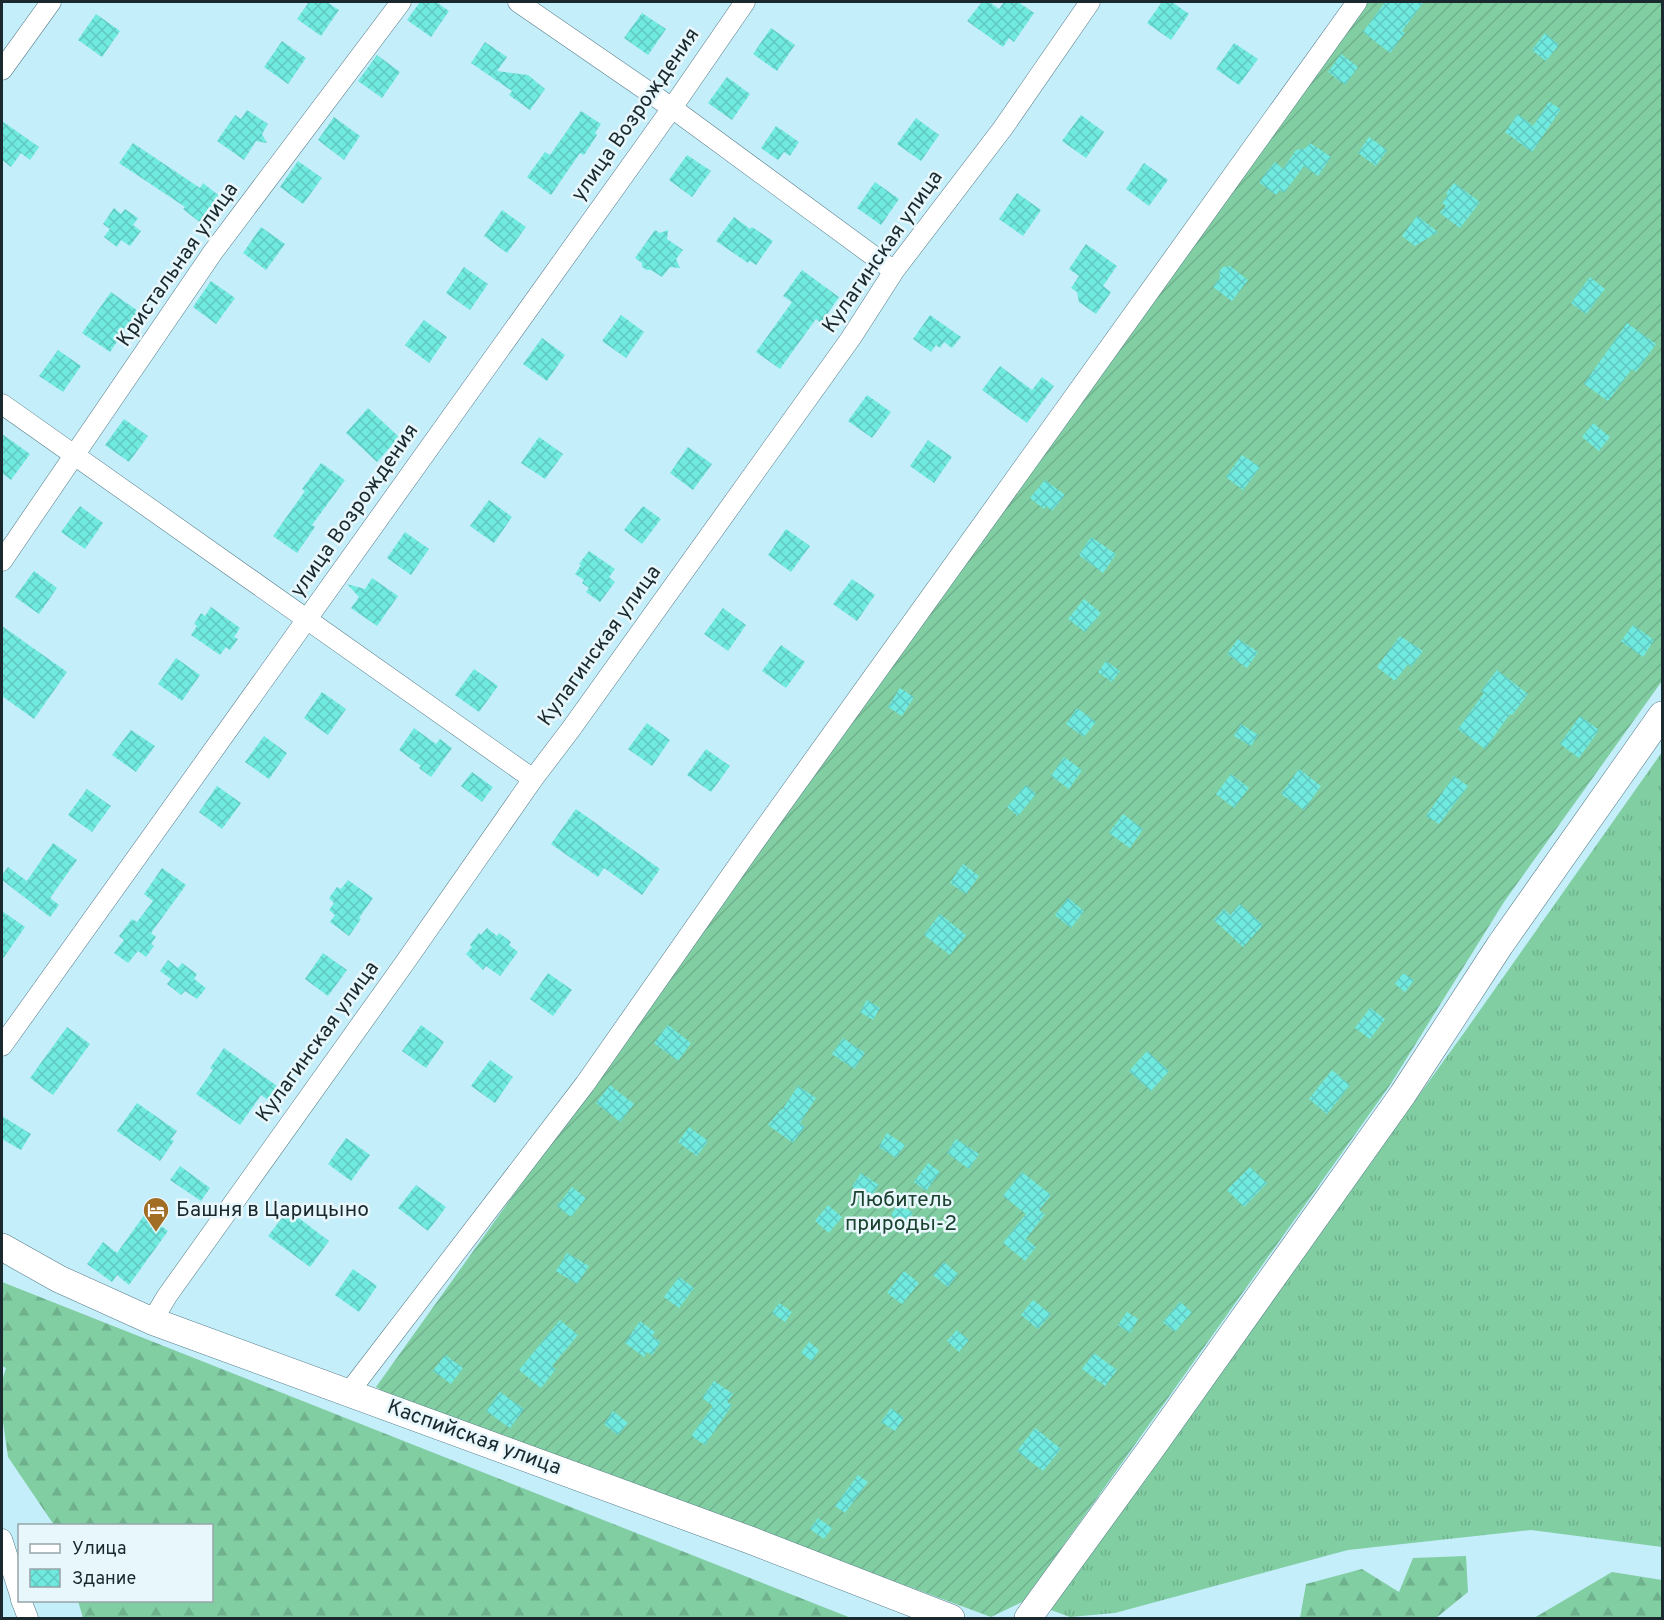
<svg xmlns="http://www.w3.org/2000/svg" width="1664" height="1620" font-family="Overpass,sans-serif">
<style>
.grass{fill:url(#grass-tufts)}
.forest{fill:url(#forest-firs)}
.garden{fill:url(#garden-furrows)}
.building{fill:url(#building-cross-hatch)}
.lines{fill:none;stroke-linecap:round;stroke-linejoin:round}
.street-casing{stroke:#557b86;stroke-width:21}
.secondary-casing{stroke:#557b86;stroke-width:28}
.street{stroke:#fff;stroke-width:20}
.secondary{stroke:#fff;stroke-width:27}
.labels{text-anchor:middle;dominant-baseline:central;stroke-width:5;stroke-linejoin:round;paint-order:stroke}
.street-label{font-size:21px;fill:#19292d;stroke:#e7f7fc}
.park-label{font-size:21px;fill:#1c422f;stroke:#e7f7fc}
.poi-label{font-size:21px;fill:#19292d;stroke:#e7f7fc;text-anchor:start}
</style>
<defs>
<pattern id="grass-tufts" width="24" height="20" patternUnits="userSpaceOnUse" patternTransform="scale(1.5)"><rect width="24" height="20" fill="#81cea3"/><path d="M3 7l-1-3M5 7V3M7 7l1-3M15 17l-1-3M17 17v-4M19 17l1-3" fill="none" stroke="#6fb18d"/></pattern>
<pattern id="forest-firs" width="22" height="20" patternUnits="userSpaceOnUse" patternTransform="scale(1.5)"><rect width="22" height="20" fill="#81cea3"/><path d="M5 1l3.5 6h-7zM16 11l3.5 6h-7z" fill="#6fb18d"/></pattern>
<pattern id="garden-furrows" width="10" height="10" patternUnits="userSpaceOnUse" patternTransform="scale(1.5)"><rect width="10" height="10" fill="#81cea3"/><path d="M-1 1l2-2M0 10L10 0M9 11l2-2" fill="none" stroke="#6fb18d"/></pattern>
<pattern id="building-cross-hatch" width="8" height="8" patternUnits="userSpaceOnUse" patternTransform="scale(1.5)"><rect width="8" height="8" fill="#70e9df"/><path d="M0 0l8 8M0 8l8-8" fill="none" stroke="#60c8c0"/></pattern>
</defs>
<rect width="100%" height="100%" fill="#c5eefb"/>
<!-- grass -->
<path class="grass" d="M 1662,752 L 1662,1547 L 1531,1530 L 1348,1550 L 1115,1613 L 1070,1617 L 1048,1609 L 1466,1030 Z"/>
<!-- forest -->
<path class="forest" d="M 2,1282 L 851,1618 L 83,1618 L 78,1601 L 212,1600 L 212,1526 L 54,1525 L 8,1457 L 2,1415 L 2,1381 L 6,1368 L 2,1366 Z
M 1466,1556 L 1468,1592 L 1436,1618 L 1300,1618 L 1306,1584 L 1362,1569 L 1399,1592 L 1413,1558 Z
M 1612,1572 L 1662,1580 L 1662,1618 L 1534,1618 Z"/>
<!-- garden -->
<path class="garden" d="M 1367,2 L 1662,2 L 1662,681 L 1504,902 L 1390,1085 L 1024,1601 L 991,1617 L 386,1393 L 376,1387 Z"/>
<!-- building -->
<path class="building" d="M 309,2 L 327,2 L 339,10 L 321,36 L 297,19 Z
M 420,2 L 436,2 L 449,11 L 431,37 L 407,20 Z
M 982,2 L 989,2 L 999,9 L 1004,2 L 1018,2 L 1034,13 L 1014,42 L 1009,38 L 1003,47 L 967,21 Z
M 1162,2 L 1172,2 L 1189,14 L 1171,40 L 1147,23 Z
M 1385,2 L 1424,2 L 1402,31 L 1405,33 L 1390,53 L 1363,32 Z
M 642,13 L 666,29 L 648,55 L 624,38 Z
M 96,14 L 120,31 L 102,57 L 78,40 Z
M 771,28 L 795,45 L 777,71 L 753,54 Z
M 1545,33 L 1559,45 L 1546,61 L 1532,50 Z
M 282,41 L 306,58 L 288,84 L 264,67 Z
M 485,42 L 507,57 L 497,71 L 528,75 L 545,89 L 530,110 L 509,95 L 512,91 L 471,63 Z
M 1234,43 L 1258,59 L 1239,85 L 1216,69 Z
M 1341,54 L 1358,67 L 1345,85 L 1328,72 Z
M 377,55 L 400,72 L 382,98 L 358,81 Z
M 727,77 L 750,94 L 732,120 L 708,103 Z
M 1549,102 L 1561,109 L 1532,152 L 1505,132 L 1518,114 L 1533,126 Z
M 247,110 L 268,124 L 262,134 L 267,143 L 256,141 L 244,160 L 217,141 L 235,115 L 241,119 Z
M 581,111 L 601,124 L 595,133 L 597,135 L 584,155 L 580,153 L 551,195 L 527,177 L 545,152 L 550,155 Z
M 1081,115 L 1104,132 L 1086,158 L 1062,141 Z
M 334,117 L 360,136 L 344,160 L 318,140 Z
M 916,118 L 939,135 L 921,161 L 897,144 Z
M 2,121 L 39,147 L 30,160 L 21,153 L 11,167 L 2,160 Z
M 776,126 L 799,142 L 790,156 L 784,152 L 778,160 L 761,148 Z
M 1369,137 L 1387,150 L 1376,166 L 1358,153 Z
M 133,143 L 200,188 L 203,183 L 222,198 L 202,224 L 183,209 L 185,207 L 119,163 Z
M 1310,143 L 1331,157 L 1318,176 L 1304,166 L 1284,193 L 1280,190 L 1276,195 L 1259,182 L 1275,162 L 1283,169 L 1296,150 L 1306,148 Z
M 687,155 L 711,171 L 692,197 L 669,180 Z
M 298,161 L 322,178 L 303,204 L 280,187 Z
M 1144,163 L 1168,180 L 1149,206 L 1126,189 Z
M 875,182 L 899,199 L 881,225 L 857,208 Z
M 1454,183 L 1480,202 L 1460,228 L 1440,213 L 1446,206 L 1442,203 L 1448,195 L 1446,193 Z
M 1017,193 L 1041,210 L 1023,236 L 999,219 Z
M 114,208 L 121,214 L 125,209 L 138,218 L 133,225 L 141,231 L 130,246 L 121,240 L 117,247 L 104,237 L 110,229 L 103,224 Z
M 502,210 L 526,227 L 507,253 L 484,236 Z
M 1417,216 L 1438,232 L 1415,246 L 1402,236 Z
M 734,217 L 750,229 L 752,227 L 773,241 L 756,265 L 750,261 L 748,263 L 716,241 Z
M 261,227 L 285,244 L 266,270 L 243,253 Z
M 655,230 L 660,233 L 668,230 L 667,239 L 683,250 L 676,259 L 680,268 L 670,267 L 662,277 L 651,270 L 647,270 L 642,267 L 642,263 L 635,258 Z
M 1086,244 L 1117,266 L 1103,286 L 1111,292 L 1096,314 L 1079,302 L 1077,292 L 1071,288 L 1079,276 L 1069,269 Z
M 1230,266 L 1248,280 L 1232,301 L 1213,287 L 1220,278 L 1219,272 L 1223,267 Z
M 464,267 L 488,284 L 470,310 L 446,293 Z
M 802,270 L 839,297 L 821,323 L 816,319 L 780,369 L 756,352 L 792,302 L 783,296 Z
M 1590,277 L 1605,289 L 1586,314 L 1571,303 Z
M 211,281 L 235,298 L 216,324 L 193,307 Z
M 111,292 L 138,311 L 110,352 L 82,333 Z
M 621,315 L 644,332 L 626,358 L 602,341 Z
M 930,315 L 961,337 L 952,348 L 944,342 L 940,348 L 936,345 L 931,352 L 913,339 Z
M 424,320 L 447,337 L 429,363 L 405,345 Z
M 1627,323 L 1656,344 L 1636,372 L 1632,369 L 1608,401 L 1584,384 Z
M 542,338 L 565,355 L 547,381 L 523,364 Z
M 58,350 L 81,366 L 63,392 L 39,376 Z
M 1000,366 L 1032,390 L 1042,377 L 1054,386 L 1027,423 L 982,390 Z
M 867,395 L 891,412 L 872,438 L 848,421 Z
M 368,408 L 399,437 L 377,462 L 346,433 Z
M 124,419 L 148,436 L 129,462 L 105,445 Z
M 1593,423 L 1610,437 L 1599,451 L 1582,437 Z
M 2,434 L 30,454 L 11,480 L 2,473 Z
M 539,437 L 563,454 L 545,479 L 521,463 Z
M 928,440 L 952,457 L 934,483 L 910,466 Z
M 688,447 L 712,464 L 693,490 L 670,473 Z
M 1242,455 L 1260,467 L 1243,490 L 1226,477 Z
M 321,463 L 345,480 L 312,525 L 315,527 L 297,553 L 273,536 L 305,491 L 302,489 Z
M 1045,480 L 1065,495 L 1052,511 L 1046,506 L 1044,509 L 1030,498 Z
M 489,500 L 512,517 L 494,543 L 470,526 Z
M 80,506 L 103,523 L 85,549 L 61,532 Z
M 643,506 L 661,519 L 642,544 L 624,530 Z
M 786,529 L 810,546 L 791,572 L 768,555 Z
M 405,532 L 429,549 L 411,575 L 387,558 Z
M 1091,537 L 1116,554 L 1103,573 L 1079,555 Z
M 589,551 L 615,569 L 609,577 L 615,582 L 600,602 L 586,592 L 589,588 L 582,583 L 584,580 L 575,574 L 581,565 L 579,564 Z
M 34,571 L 57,588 L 39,614 L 15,597 Z
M 372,578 L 398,596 L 377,626 L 351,608 L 359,597 L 347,584 L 365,589 Z
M 852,579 L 875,595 L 857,621 L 833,604 Z
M 1084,599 L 1101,613 L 1085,632 L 1068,619 Z
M 211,607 L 240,628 L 234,637 L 238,639 L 230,650 L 226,647 L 220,655 L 191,635 L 197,626 L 194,624 L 201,613 L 205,616 Z
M 723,608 L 746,625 L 728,651 L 704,634 Z
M 1633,625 L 1654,640 L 1643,657 L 1621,641 Z
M 2,626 L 67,672 L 34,719 L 2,696 Z
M 1400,636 L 1423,651 L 1411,667 L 1408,664 L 1395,681 L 1377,667 Z
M 1238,639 L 1258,652 L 1247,668 L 1227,654 Z
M 781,645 L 805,662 L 786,688 L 762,671 Z
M 176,658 L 200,675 L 182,701 L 158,684 Z
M 1106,661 L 1120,671 L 1112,682 L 1098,672 Z
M 474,669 L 498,686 L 479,712 L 455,695 Z
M 1497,670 L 1528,694 L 1512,715 L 1510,714 L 1485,749 L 1458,729 L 1484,693 L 1481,691 Z
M 900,688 L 914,697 L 902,716 L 888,707 Z
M 322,692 L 346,709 L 328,735 L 304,718 Z
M 1077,708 L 1096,722 L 1084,737 L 1066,724 Z
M 1580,716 L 1599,730 L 1579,758 L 1560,744 Z
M 647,723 L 670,740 L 652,766 L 628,749 Z
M 1241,724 L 1258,735 L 1251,746 L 1234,736 Z
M 414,728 L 436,744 L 440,739 L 452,748 L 431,777 L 419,768 L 421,766 L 399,750 Z
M 131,730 L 155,746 L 136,772 L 112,755 Z
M 264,736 L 287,753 L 269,779 L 245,762 Z
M 706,749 L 730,766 L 711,792 L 687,775 Z
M 1064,757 L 1082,770 L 1069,789 L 1051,776 Z
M 1299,769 L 1321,786 L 1304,810 L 1281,794 Z
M 472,772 L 493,787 L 482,802 L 461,786 Z
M 1231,774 L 1249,788 L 1234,808 L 1216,794 Z
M 1454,776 L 1468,786 L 1439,824 L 1426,816 Z
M 1026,785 L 1036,794 L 1018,816 L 1007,807 Z
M 217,786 L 241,803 L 222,829 L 199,812 Z
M 87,789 L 111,806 L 92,832 L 68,815 Z
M 576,809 L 660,869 L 642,895 L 604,868 L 598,877 L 551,844 Z
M 1123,814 L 1143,829 L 1130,848 L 1109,833 Z
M 53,843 L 77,860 L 50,898 L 59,905 L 50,917 L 2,880 L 2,875 L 8,867 L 27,881 Z
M 963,864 L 979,876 L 966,894 L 950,883 Z
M 162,868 L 186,885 L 151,933 L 156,937 L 151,944 L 154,946 L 146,957 L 138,951 L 128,963 L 114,953 L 124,940 L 119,936 L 132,919 L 137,922 L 153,901 L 144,894 Z
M 348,880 L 373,898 L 359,918 L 361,919 L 349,936 L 330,922 L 335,915 L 329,910 L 334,903 L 329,898 L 337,887 L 341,889 Z
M 1068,898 L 1084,911 L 1071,928 L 1055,915 Z
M 1240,904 L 1263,925 L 1243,947 L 1214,920 L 1224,909 L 1230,915 Z
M 2,911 L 25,927 L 2,960 Z
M 940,914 L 966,935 L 950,955 L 924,935 Z
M 487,928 L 497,936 L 499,933 L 511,942 L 509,945 L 518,952 L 500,976 L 486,966 L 483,970 L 466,954 L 472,947 L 470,945 L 479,933 L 481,935 Z
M 323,953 L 347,970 L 328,996 L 305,979 Z
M 168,960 L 178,968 L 182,963 L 197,974 L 194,979 L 206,988 L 197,999 L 185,991 L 181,995 L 167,984 L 171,979 L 160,971 Z
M 548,973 L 572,990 L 553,1016 L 530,999 Z
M 1403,973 L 1414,980 L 1405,992 L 1395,984 Z
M 867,1000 L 880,1008 L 873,1020 L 860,1012 Z
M 1370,1008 L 1385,1019 L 1370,1039 L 1355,1028 Z
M 421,1025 L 444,1042 L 426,1068 L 402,1051 Z
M 668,1025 L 691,1043 L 678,1061 L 654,1043 Z
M 67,1027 L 90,1044 L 53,1095 L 30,1078 Z
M 843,1038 L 865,1053 L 854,1069 L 832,1054 Z
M 224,1048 L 284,1091 L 275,1105 L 261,1095 L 240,1125 L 196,1094 L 213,1070 L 210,1068 Z
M 1147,1051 L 1169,1071 L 1151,1091 L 1129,1071 Z
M 490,1060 L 513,1077 L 495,1103 L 471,1086 Z
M 1332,1070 L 1350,1085 L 1327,1114 L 1309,1099 Z
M 610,1085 L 634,1104 L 620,1122 L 596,1103 Z
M 798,1086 L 816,1098 L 800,1123 L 805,1127 L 793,1143 L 768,1125 L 781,1109 L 782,1110 Z
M 137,1103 L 177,1131 L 171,1139 L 174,1141 L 160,1161 L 117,1131 Z
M 2,1116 L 31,1134 L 21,1150 L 2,1139 Z
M 689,1127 L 708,1141 L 697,1156 L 678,1142 Z
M 887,1133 L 905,1145 L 896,1158 L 879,1147 Z
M 346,1138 L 370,1155 L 351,1181 L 328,1164 Z
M 956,1139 L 979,1154 L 969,1169 L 947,1153 Z
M 928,1163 L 940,1172 L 926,1191 L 914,1182 Z
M 180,1166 L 210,1188 L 201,1201 L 170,1180 Z
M 1250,1167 L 1267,1183 L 1244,1207 L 1227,1190 Z
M 1022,1172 L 1051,1195 L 1039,1210 L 1045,1214 L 1026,1239 L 1036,1247 L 1025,1261 L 1003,1243 L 1026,1214 L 1003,1196 Z
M 861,1173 L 879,1185 L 869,1199 L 852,1187 Z
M 416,1185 L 446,1207 L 428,1231 L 398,1208 Z
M 572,1187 L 586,1198 L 571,1217 L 557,1206 Z
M 899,1203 L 913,1213 L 904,1225 L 891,1215 Z
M 828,1205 L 842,1217 L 829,1233 L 815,1221 Z
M 288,1210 L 329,1241 L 310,1267 L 268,1236 Z
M 145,1214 L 168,1231 L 129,1285 L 117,1275 L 112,1282 L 87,1264 L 103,1242 L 117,1253 Z
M 567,1253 L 589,1266 L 577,1284 L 556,1271 Z
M 944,1262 L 958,1274 L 948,1287 L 933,1275 Z
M 353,1269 L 377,1286 L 359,1312 L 335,1295 Z
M 904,1271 L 919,1283 L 902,1304 L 887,1293 Z
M 679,1277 L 694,1288 L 679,1308 L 664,1297 Z
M 1033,1300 L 1051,1314 L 1038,1329 L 1021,1315 Z
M 1180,1302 L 1192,1312 L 1175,1332 L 1163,1322 Z
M 779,1303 L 792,1312 L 785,1322 L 772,1313 Z
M 1127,1312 L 1138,1319 L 1130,1333 L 1118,1325 Z
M 560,1320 L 578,1335 L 552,1366 L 556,1369 L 541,1388 L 519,1370 Z
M 640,1321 L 655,1332 L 652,1336 L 661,1342 L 652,1355 L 647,1352 L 644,1357 L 625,1343 Z
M 957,1330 L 969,1340 L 959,1352 L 947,1341 Z
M 809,1342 L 819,1350 L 812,1361 L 801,1353 Z
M 1094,1353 L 1117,1370 L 1105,1386 L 1082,1369 Z
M 445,1355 L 463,1368 L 451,1384 L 433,1371 Z
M 714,1381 L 733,1394 L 727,1402 L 732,1405 L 705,1445 L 691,1436 L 713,1406 L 702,1398 Z
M 500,1392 L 524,1409 L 510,1428 L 486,1411 Z
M 891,1408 L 904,1418 L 895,1431 L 881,1422 Z
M 613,1411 L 628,1423 L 618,1435 L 604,1424 Z
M 1035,1428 L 1061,1449 L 1043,1471 L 1017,1451 Z
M 858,1475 L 868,1482 L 845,1513 L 835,1506 Z
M 818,1518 L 832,1528 L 824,1539 L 810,1529 Z"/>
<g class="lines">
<!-- street casing -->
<g class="street-casing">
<path id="street" d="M 518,2 L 672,108 L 894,271
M 2,70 L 51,2
M 2,404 L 533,779
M 2,561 L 213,252 L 401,2
M 2,1046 L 672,108 L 745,2
M 152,1321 L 167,1296 L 406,961 L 533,779 L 571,729 L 851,338 L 894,271 L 1003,128 L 1090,2
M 349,1392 L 585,1084 L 746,854 L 1357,2
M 2,1539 L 20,1595
M 21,1600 L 28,1618"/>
</g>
<!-- secondary casing -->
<g class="secondary-casing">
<path id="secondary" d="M 2,1247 L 59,1279 L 152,1321 L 750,1540 L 951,1618
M 1028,1618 L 1153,1446 L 1403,1094 L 1500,945 L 1662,715"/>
</g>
<!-- street -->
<use href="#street" class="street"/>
<!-- secondary -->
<use href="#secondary" class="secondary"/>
</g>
<!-- icons -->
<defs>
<g id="hotel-pin" transform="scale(1.35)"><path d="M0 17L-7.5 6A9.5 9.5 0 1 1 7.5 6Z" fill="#a26e26" stroke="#e7f7fc"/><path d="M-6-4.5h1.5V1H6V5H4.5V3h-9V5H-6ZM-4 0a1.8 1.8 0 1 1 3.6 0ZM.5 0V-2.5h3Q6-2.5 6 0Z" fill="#fff"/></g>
</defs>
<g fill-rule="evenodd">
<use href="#hotel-pin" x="156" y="1210"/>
</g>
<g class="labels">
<!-- street labels -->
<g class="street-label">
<text transform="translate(636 115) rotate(-55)">улица Возрождения</text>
<text transform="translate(883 252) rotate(-55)">Кулагинская улица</text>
<text transform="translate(178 265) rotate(-55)">Кристальная улица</text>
<text transform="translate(355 511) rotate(-55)">улица Возрождения</text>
<text transform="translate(600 646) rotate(-54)">Кулагинская улица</text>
<text transform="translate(318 1042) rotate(-54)">Кулагинская улица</text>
<text transform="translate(474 1438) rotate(20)">Каспийская улица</text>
</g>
<!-- park labels -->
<g class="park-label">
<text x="901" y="1200">Любитель<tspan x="901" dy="24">природы-2</tspan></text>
</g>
<!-- poi labels -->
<g class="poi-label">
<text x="176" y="1210">Башня в Царицыно</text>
</g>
</g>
<!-- border -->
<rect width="1664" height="1620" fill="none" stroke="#19292d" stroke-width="6"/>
<!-- legend -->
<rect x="18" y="1524" width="195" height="78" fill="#e7f7fc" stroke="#95a5a9" stroke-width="1.5"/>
<rect x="30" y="1544" width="30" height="9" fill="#ffffff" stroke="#95a5a9" stroke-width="1.5"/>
<text x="72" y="1554" font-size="18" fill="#19292d">Улица</text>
<rect x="30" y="1569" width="30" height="18" fill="url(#building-cross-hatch)" stroke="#95a5a9" stroke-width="1.5"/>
<text x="72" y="1584" font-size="18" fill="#19292d">Здание</text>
</svg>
